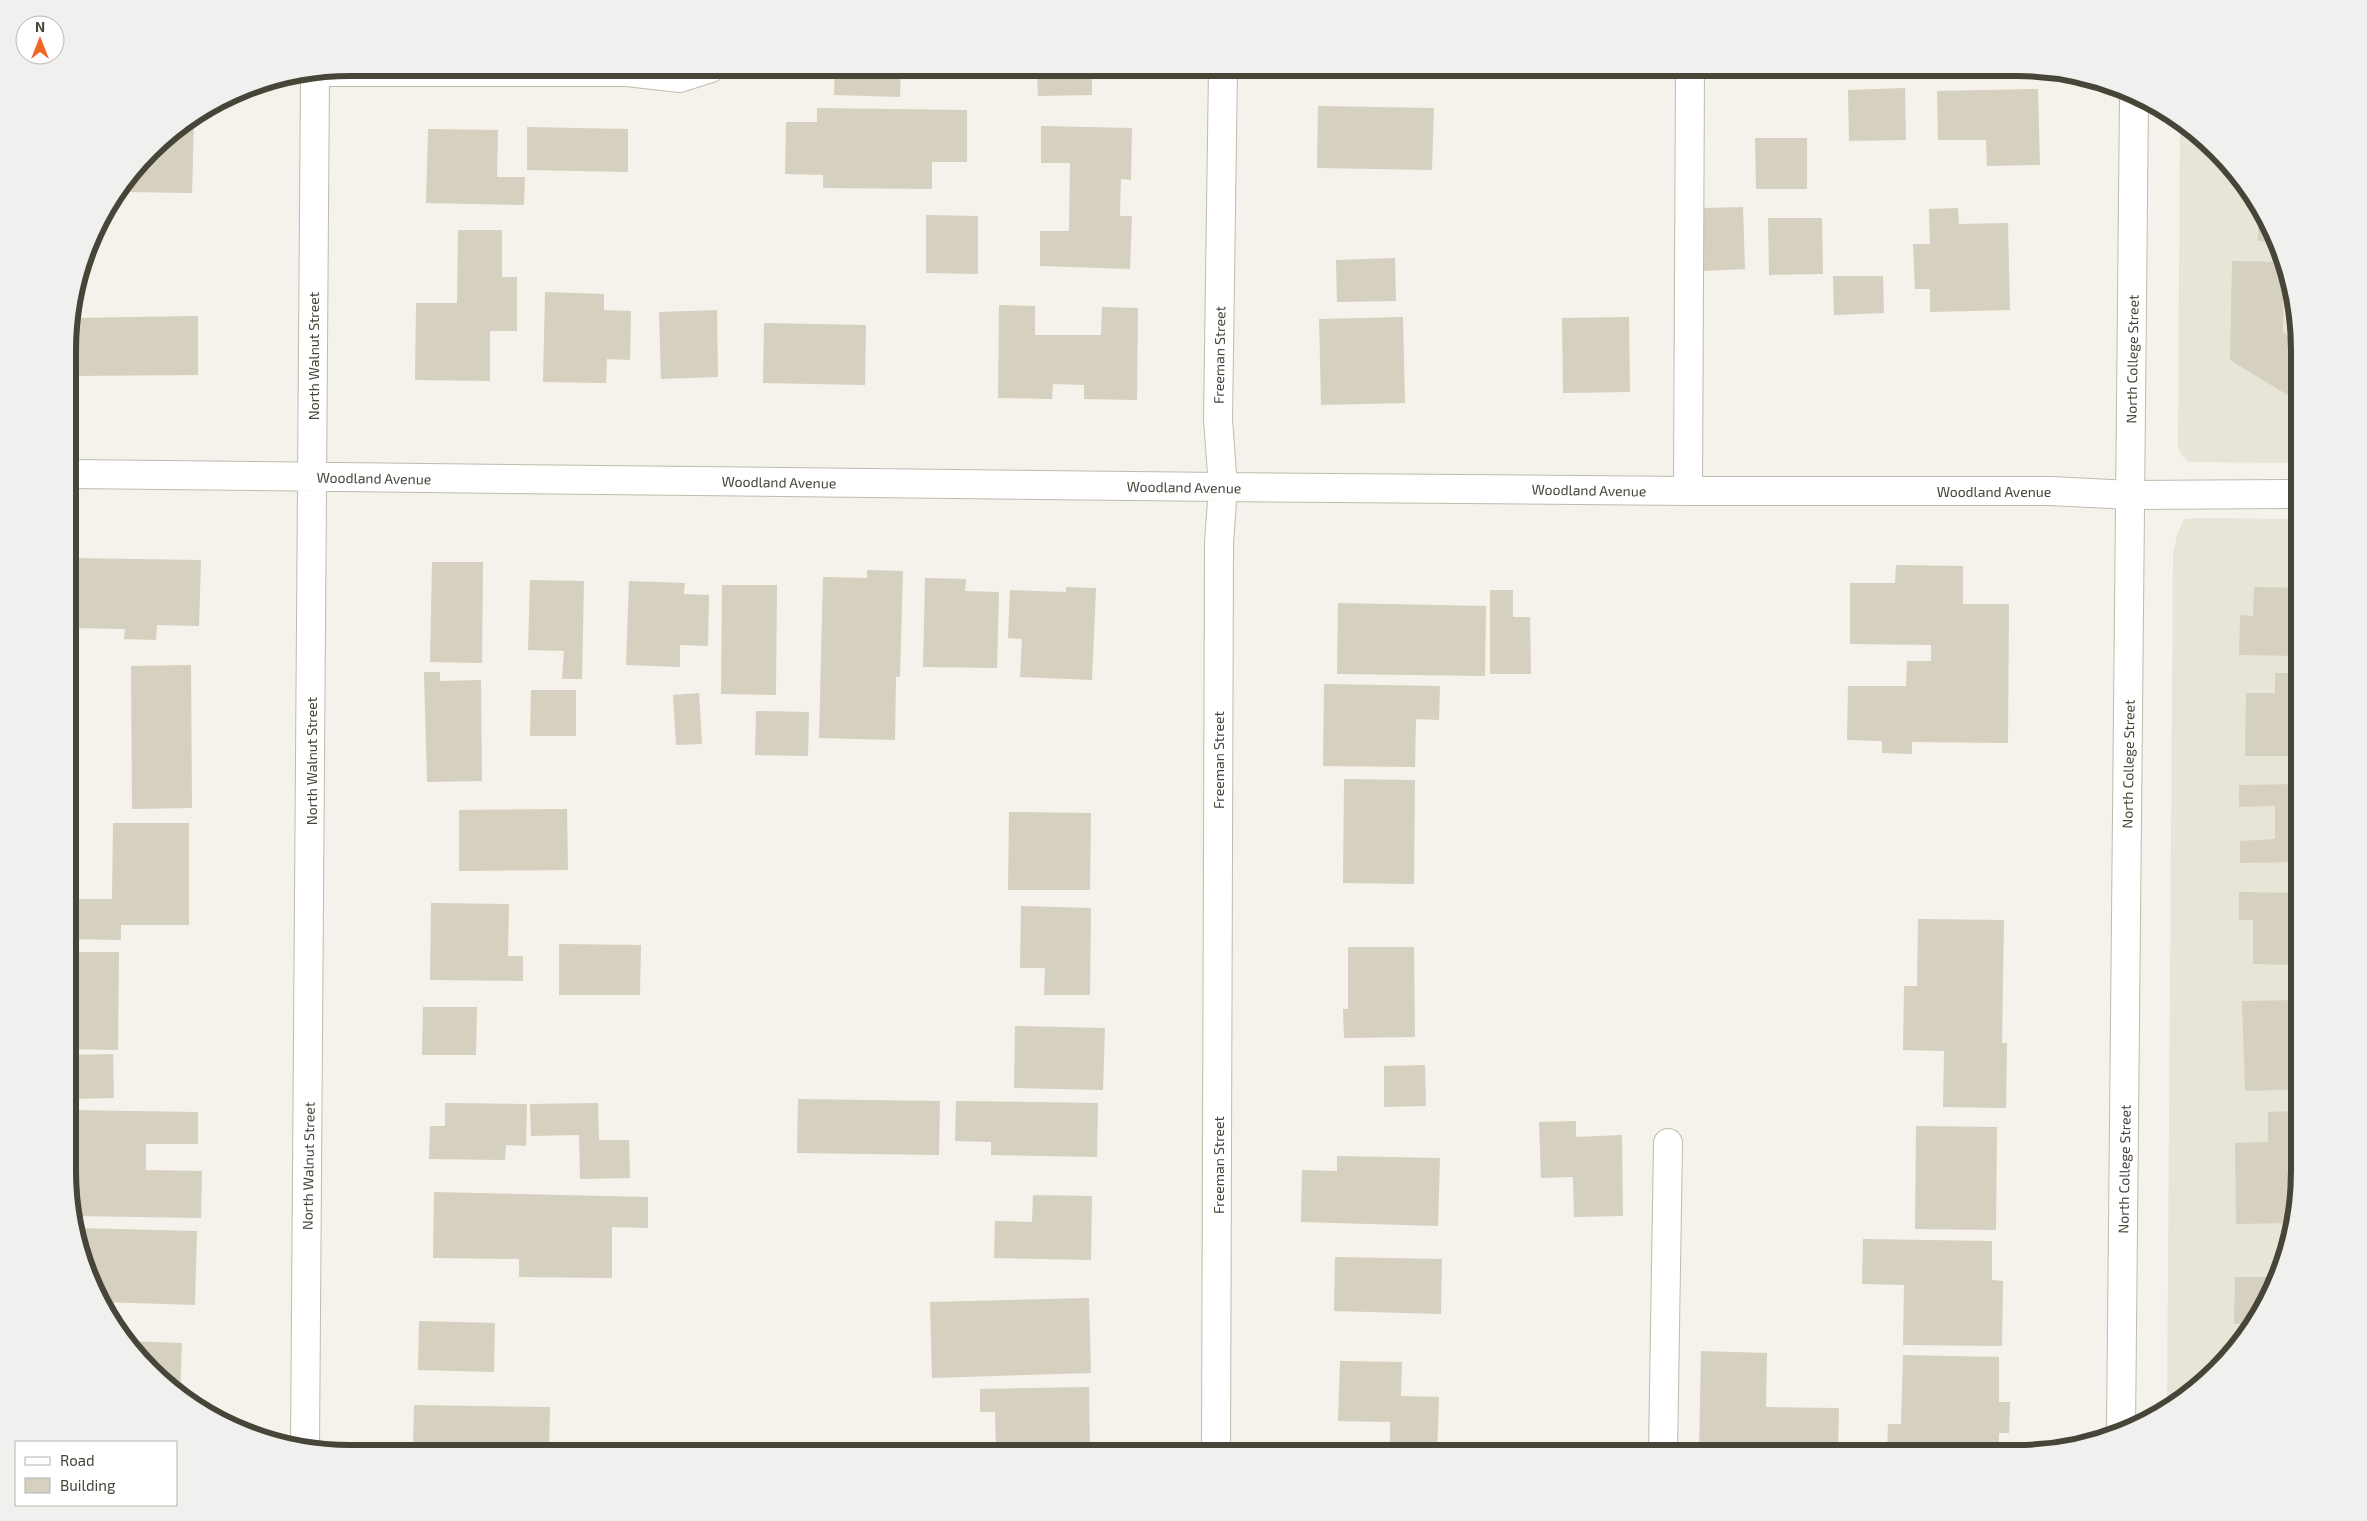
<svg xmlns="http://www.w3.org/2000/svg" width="2367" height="1521" font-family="'Exo 2',sans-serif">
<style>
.residential{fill:#e7e5d8}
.building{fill:#d5d0bf}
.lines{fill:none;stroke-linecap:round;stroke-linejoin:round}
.minor-casing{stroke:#bfbcac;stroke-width:30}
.minor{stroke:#fff;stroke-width:28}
.labels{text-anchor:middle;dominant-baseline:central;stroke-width:4;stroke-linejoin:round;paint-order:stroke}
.street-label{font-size:14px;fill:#474438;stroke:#fff}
.rim{fill:none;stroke:#474438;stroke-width:6}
</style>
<rect width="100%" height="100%" fill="#f4f2ea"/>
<!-- residential -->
<path class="residential" d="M 2180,120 L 2229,164 L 2262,209 L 2290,277 L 2299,332 L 2299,463 L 2189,462 L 2182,456 L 2178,447 Z
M 2199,518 L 2299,519 L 2299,1189 L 2285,1262 L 2252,1328 L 2203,1383 L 2167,1410 L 2173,552 L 2178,532 L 2184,519 Z"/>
<!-- building -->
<path class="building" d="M 835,68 L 901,68 L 900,97 L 834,95 Z
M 1048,68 L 1092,68 L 1092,95 L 1038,96 L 1037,75 L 1048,75 Z
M 1853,68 L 1902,68 L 1902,77 L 1853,76 Z
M 1905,88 L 1906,140 L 1849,141 L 1848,90 Z
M 2038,89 L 2040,165 L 1987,166 L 1986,140 L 1938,140 L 1937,91 Z
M 1318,106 L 1434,108 L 1432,170 L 1317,168 Z
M 817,108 L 967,110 L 967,162 L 932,162 L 932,189 L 823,188 L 823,175 L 785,174 L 786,122 L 817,122 Z
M 190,122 L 194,122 L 192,193 L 122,192 L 164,138 Z
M 1041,126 L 1132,128 L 1131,180 L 1121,179 L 1120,216 L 1132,216 L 1130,269 L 1040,266 L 1040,231 L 1069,231 L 1070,163 L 1041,163 Z
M 527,127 L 628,129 L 628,172 L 527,170 Z
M 428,129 L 498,130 L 497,177 L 525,177 L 524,205 L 426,203 Z
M 1755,138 L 1807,138 L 1807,189 L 1756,189 Z
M 2258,203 L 2262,209 L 2275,241 L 2258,241 Z
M 1743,207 L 1745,269 L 1704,271 L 1702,208 Z
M 1958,208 L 1959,224 L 2008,223 L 2010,310 L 1930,312 L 1930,289 L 1915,289 L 1913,244 L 1930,244 L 1929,209 Z
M 926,215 L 978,216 L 978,274 L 926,273 Z
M 1768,218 L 1822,218 L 1823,274 L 1769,275 Z
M 458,230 L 502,230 L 502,277 L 517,277 L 517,331 L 490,331 L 490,381 L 415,380 L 416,303 L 457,303 Z
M 1395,258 L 1396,301 L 1337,302 L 1336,260 Z
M 2232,261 L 2284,262 L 2283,332 L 2299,342 L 2299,402 L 2230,360 Z
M 1833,276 L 1883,276 L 1884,313 L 1834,315 Z
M 545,292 L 604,294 L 604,310 L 631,311 L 630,360 L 607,359 L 606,383 L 543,382 Z
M 999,305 L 1035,306 L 1035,335 L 1101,335 L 1102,307 L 1138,308 L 1137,400 L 1084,399 L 1084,385 L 1053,384 L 1052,399 L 998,398 Z
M 717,310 L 718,377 L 661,379 L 659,312 Z
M 198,316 L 198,375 L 70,376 L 70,318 Z
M 1403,317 L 1405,403 L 1321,405 L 1319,319 Z
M 1629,317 L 1630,392 L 1563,393 L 1562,318 Z
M 764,323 L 866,325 L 865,385 L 763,383 Z
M 70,558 L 201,560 L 199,626 L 157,625 L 156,640 L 124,639 L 125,629 L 70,628 Z
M 432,562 L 483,562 L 482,663 L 430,662 Z
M 1896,565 L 1963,566 L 1963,604 L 2009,604 L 2008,743 L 1912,742 L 1912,754 L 1882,753 L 1882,741 L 1847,740 L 1848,686 L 1906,686 L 1907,661 L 1931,661 L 1931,645 L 1850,644 L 1850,583 L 1895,583 Z
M 867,570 L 903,571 L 900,677 L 896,677 L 895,740 L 819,738 L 823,577 L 867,578 Z
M 925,578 L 966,579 L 965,591 L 999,592 L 997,668 L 923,667 Z
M 530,580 L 584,581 L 582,679 L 562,679 L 564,651 L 528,650 Z
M 629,581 L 685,583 L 684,594 L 709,595 L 708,646 L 680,645 L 680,667 L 626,665 Z
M 722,585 L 777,585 L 776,695 L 721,694 Z
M 1066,587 L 1096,588 L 1092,680 L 1020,677 L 1022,639 L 1008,638 L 1010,590 L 1066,592 Z
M 2254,587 L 2299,588 L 2299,656 L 2239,655 L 2240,615 L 2253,616 Z
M 1490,590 L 1513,590 L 1513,617 L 1530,617 L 1531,674 L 1490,674 Z
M 1338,603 L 1486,606 L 1485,676 L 1337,674 Z
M 191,665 L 192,808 L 132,809 L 131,666 Z
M 424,672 L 440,672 L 440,681 L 481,680 L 482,781 L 427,782 Z
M 2275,673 L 2299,673 L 2299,756 L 2245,756 L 2246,693 L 2275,693 Z
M 1324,684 L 1440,686 L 1439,720 L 1416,719 L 1415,767 L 1323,766 Z
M 531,690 L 576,690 L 576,736 L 530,736 Z
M 699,693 L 702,744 L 676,745 L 673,695 Z
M 756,711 L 809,712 L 808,756 L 755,755 Z
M 1344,779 L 1415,780 L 1414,884 L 1343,883 Z
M 2299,784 L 2299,862 L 2240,863 L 2240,841 L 2275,839 L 2275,806 L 2239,807 L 2239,785 Z
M 567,809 L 568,870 L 459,871 L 459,810 Z
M 1009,812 L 1091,813 L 1090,890 L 1008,890 Z
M 113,823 L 189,823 L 189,925 L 121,925 L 121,940 L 70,939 L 70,899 L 112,899 Z
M 2239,892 L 2299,893 L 2299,965 L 2253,964 L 2253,920 L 2239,920 Z
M 431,903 L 509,904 L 508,956 L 523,956 L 523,981 L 430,980 Z
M 1021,906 L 1091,908 L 1090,995 L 1044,995 L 1045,968 L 1020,968 Z
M 1918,919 L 2004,920 L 2002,1043 L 2007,1043 L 2006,1108 L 1943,1107 L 1944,1051 L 1903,1050 L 1904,986 L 1917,986 Z
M 559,944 L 641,945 L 640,995 L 559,995 Z
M 1348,947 L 1414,947 L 1415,1037 L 1344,1038 L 1343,1009 L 1348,1009 Z
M 70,952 L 119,952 L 118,1050 L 70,1049 Z
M 2298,1000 L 2299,1089 L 2245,1091 L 2242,1001 Z
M 423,1007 L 477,1007 L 476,1055 L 422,1055 Z
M 1015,1026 L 1105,1028 L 1103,1090 L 1014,1088 Z
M 113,1054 L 114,1098 L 70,1099 L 70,1055 Z
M 1425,1065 L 1426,1106 L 1384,1107 L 1384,1066 Z
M 798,1099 L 940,1101 L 939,1155 L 797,1153 Z
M 956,1101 L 1098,1103 L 1097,1157 L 991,1155 L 991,1142 L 955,1141 Z
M 445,1103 L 527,1104 L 526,1146 L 506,1145 L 505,1160 L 429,1159 L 430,1126 L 445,1126 Z
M 598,1103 L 599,1140 L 629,1140 L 630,1178 L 580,1179 L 579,1135 L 531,1136 L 530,1104 Z
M 70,1110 L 198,1112 L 198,1144 L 146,1144 L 146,1170 L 202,1171 L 201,1218 L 73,1216 L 70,1208 Z
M 2299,1111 L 2299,1189 L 2292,1223 L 2236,1224 L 2235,1143 L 2268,1142 L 2268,1112 Z
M 1576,1121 L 1576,1137 L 1622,1135 L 1623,1216 L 1574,1217 L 1573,1177 L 1541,1178 L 1539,1122 Z
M 1916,1126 L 1997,1127 L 1996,1230 L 1915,1229 Z
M 1337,1156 L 1440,1158 L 1438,1226 L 1301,1222 L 1302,1170 L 1337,1171 Z
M 434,1192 L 648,1197 L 648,1228 L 612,1227 L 612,1278 L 519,1277 L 519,1259 L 433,1258 Z
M 1033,1195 L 1092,1196 L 1091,1260 L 994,1258 L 995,1221 L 1032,1222 Z
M 77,1228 L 197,1231 L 195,1305 L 102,1302 Z
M 1863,1239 L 1992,1241 L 1992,1280 L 2003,1281 L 2002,1346 L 1903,1345 L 1904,1285 L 1862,1284 Z
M 1335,1257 L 1442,1259 L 1441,1314 L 1334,1311 Z
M 2235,1277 L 2277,1277 L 2254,1324 L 2234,1324 Z
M 1089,1298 L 1091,1373 L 932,1378 L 930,1302 Z
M 419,1321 L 495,1323 L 494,1372 L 418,1370 Z
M 128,1341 L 182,1343 L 180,1395 L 150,1371 Z
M 1701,1351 L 1767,1353 L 1766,1407 L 1839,1408 L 1838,1453 L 1699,1453 Z
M 1903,1355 L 1999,1357 L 1999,1402 L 2010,1402 L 2009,1433 L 1999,1433 L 1999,1453 L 1887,1453 L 1888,1424 L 1901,1424 Z
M 1340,1361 L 1402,1362 L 1401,1396 L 1439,1397 L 1437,1453 L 1390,1453 L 1390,1422 L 1338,1421 Z
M 1089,1387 L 1090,1453 L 996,1453 L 995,1412 L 980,1412 L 980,1389 Z
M 414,1405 L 550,1407 L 549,1453 L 413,1453 Z"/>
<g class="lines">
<!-- minor casing -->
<g class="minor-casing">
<path id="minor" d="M 325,72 L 627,72 L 680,78 L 711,68
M 70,474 L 1223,487 L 1688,491 L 2050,491 L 2130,495 L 2299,494
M 1688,491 L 1690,68
M 2121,1431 L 2134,97
M 305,1448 L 315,74
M 1216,1453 L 1219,543 L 1223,487 L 1218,420 L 1223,68
M 1663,1453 L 1668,1143"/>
</g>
<!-- minor -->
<use href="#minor" class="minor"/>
</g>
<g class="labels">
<!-- street labels -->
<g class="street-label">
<text transform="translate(1219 355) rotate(-89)">Freeman Street</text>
<text transform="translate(313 356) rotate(-90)">North Walnut Street</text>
<text transform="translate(2132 359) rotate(-89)">North College Street</text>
<text transform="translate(374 478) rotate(1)">Woodland Avenue</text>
<text transform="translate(779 482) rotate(1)">Woodland Avenue</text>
<text transform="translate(1184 487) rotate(1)">Woodland Avenue</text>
<text transform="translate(1589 490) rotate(1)">Woodland Avenue</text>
<text x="1994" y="491">Woodland Avenue</text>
<text transform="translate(1218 760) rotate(-90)">Freeman Street</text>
<text transform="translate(311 761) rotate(-90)">North Walnut Street</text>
<text transform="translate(2128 764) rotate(-89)">North College Street</text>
<text transform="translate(1218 1165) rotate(-90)">Freeman Street</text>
<text transform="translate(308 1166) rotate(-89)">North Walnut Street</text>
<text transform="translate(2124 1169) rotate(-89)">North College Street</text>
</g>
</g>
<!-- crop -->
<path d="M0 0H2367V1521H0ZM350 76H2017A274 274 0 0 1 2291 350V1171A274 274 0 0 1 2017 1445H350A274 274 0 0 1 76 1171V350A274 274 0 0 1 350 76Z" fill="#f0f0ef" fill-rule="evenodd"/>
<path class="rim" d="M350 76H2017A274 274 0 0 1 2291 350V1171A274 274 0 0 1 2017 1445H350A274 274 0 0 1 76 1171V350A274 274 0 0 1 350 76Z"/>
<!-- legend -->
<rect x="15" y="1441" width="162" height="65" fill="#ffffff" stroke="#b5b4af"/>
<rect x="25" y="1457" width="25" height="8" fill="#ffffff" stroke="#b5b4af"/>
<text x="60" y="1466" font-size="15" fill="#474438">Road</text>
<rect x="25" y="1478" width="25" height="15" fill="#d5d0bf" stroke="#b5b4af"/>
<text x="60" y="1491" font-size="15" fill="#474438">Building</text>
<!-- north arrow -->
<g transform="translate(40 40)"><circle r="24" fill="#ffffff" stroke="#b5b4af"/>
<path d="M0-4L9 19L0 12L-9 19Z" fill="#ef6526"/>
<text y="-8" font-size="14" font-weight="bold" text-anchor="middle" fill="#474438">N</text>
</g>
</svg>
